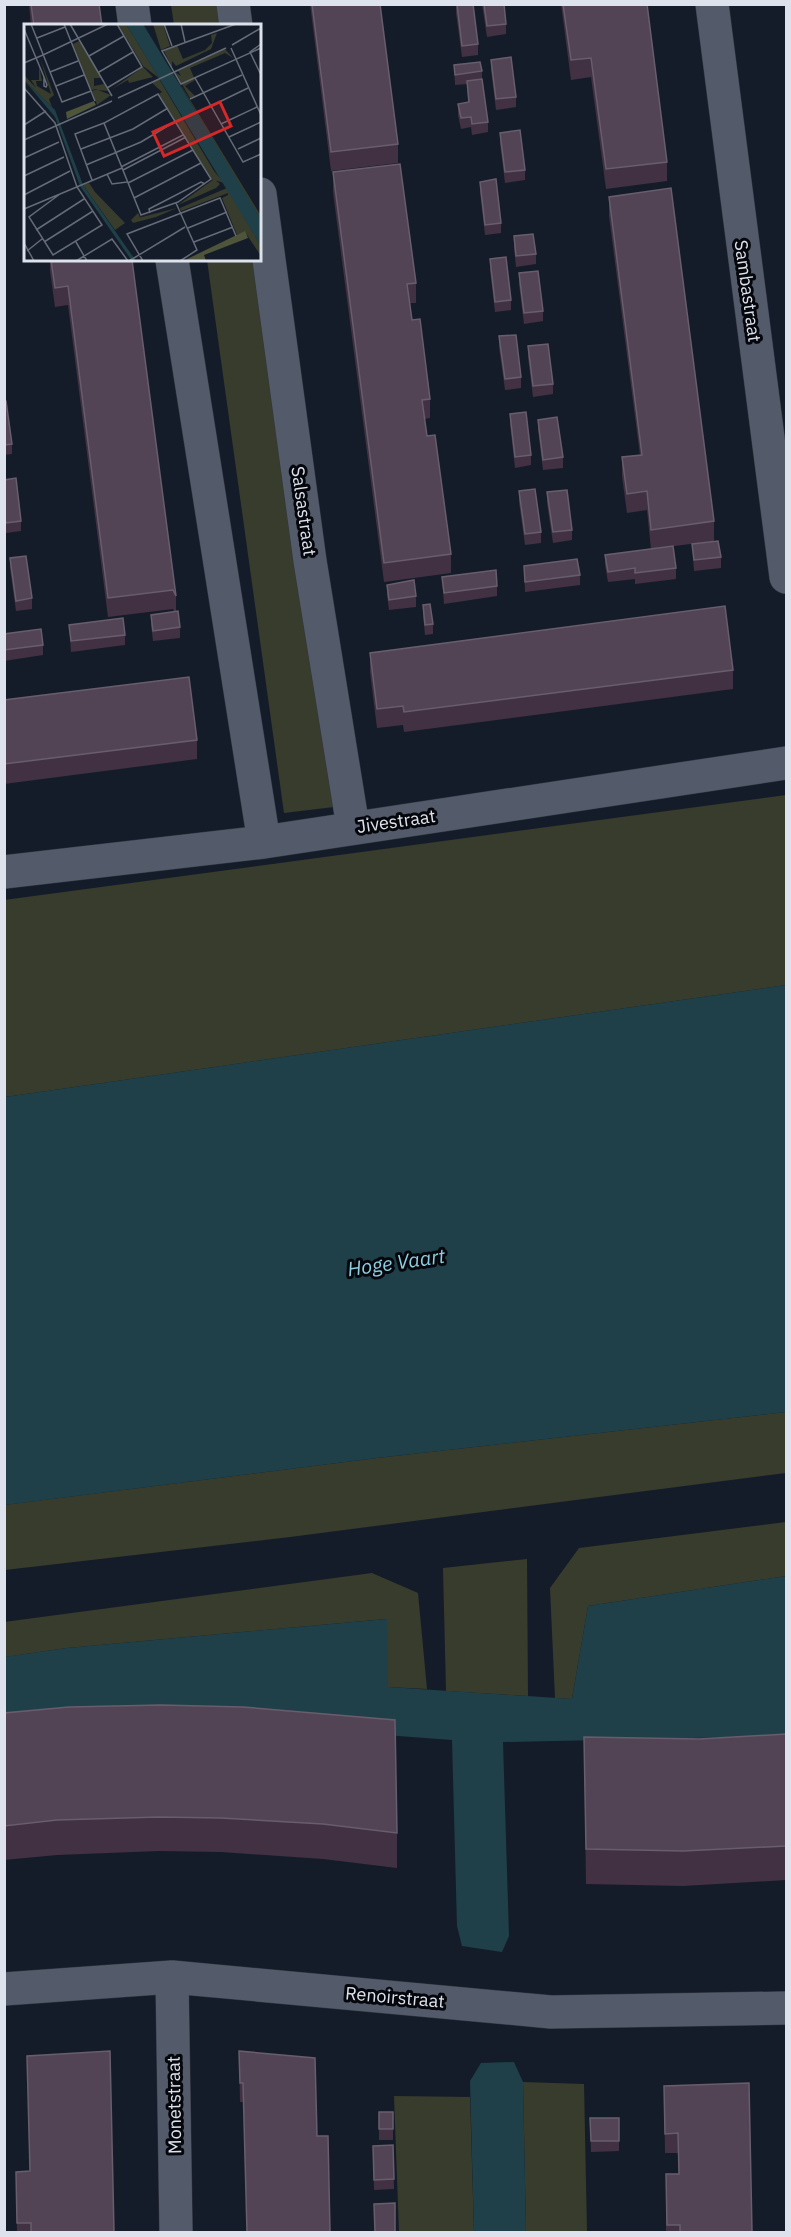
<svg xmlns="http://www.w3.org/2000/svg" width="791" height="2237" font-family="'IBM Plex Sans',sans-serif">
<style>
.green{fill:#383c2c}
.water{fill:#1f4048}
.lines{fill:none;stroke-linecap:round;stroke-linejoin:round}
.minor-casing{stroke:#333641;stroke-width:34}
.minor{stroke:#535b6b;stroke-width:33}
.wall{fill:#423143}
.building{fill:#524455;stroke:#685d6d;stroke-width:1.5}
.labels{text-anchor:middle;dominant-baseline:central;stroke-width:6;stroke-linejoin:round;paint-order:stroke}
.street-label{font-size:18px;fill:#dde2ec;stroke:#05070c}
.water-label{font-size:20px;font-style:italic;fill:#8dd0e1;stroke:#05070c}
.inset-road{fill:none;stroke:#656b77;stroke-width:1.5}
.view{fill:#d62828;fill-opacity:0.15;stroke:#d62828;stroke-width:3}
.inset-edge{fill:none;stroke:#dde2ec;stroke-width:3}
</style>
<rect width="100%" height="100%" fill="#151c29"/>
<!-- green -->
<path class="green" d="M 171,5 L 222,5 L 225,25 L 174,25 Z
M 207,260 L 258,260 L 334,807 L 284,813 Z
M 786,795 L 786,985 L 5,1097 L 4,900 Z
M 786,1412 L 786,1473 L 290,1537 L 5,1570 L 4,1505 L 377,1458 Z
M 786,1522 L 786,1576 L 588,1606 L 572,1699 L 555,1698 L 550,1588 L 579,1548 Z
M 527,1559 L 528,1696 L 446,1691 L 443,1568 Z
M 372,1573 L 418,1593 L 427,1689 L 387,1687 L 386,1619 L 67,1648 L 5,1657 L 4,1622 Z
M 523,2082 L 584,2084 L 587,2232 L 526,2232 Z
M 394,2096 L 470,2097 L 474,2232 L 399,2232 Z"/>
<!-- water -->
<path class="water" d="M 786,985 L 786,1412 L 377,1458 L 5,1505 L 5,1097 Z
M 786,1576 L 786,1736 L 503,1742 L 509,1936 L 502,1952 L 462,1946 L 457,1926 L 452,1740 L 385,1735 L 5,1722 L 4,1657 L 67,1648 L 387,1619 L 388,1687 L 572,1699 L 588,1606 Z
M 514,2062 L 523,2082 L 526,2232 L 474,2232 L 470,2081 L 481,2063 Z"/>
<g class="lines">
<!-- minor casing -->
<g class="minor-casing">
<path id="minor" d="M 132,4 L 135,26
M 233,4 L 236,26
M 712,4 L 786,577
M 260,194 L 310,561 L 353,827
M 172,260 L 264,842
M 4,872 L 264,842 L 786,763
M 172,1977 L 176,2232
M 4,1989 L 172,1977 L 551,2012 L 786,2008"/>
</g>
<!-- minor -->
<use href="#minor" class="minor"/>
</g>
<!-- wall -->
<path class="wall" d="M 29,4 L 99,4 L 102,26 L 31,26 Z
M 310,4 L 380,4 L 398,144 L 398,163 L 331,171 Z
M 456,4 L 478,44 L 478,55 L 462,57 L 456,13 Z
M 482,4 L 504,4 L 506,24 L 506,34 L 487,37 Z
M 561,4 L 647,4 L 667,162 L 667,181 L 606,189 L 591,77 L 571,80 Z
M 491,60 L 516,97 L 516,107 L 496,110 L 491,70 Z
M 454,65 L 482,71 L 482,79 L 488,122 L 488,132 L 472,135 L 471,127 L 461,129 L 458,115 L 458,104 L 468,102 L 467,84 L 455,85 Z
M 500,133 L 525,170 L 525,180 L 505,183 L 500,143 Z
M 333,172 L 416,283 L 416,303 L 410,303 L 412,320 L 430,399 L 430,418 L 424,419 L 427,436 L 451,554 L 451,573 L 384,582 L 333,192 Z
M 480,182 L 501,223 L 501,233 L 485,235 L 480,192 Z
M 609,197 L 714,521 L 714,541 L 651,549 L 647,510 L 627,513 L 622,476 L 622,457 L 640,455 L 609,216 Z
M 514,236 L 536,254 L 536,264 L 516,267 L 514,247 Z
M 490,259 L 511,300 L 511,310 L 495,312 L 490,270 Z
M 50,260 L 132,260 L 176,596 L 176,611 L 180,627 L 180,638 L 153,641 L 151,625 L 151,615 L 174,612 L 173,609 L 108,617 L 68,305 L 55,307 L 50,271 Z
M 519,273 L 543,311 L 543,321 L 524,324 L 519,284 Z
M 499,336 L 521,377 L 521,388 L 505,390 L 499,347 Z
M 528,346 L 553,384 L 553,394 L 533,397 L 528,357 Z
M 4,401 L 12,444 L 12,454 L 4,455 Z
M 510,414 L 531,455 L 531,465 L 515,468 L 510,424 Z
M 538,420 L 563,457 L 563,468 L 543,470 L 538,430 Z
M 4,480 L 21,521 L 21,531 L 6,533 L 4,526 Z
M 519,491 L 541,532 L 541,543 L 525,545 L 519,502 Z
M 547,492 L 572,530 L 572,540 L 553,543 L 547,503 Z
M 692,544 L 721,557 L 721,568 L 694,571 Z
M 605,555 L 676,568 L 676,579 L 635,584 L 635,579 L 608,582 L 605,565 Z
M 10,558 L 32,598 L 32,609 L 16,611 L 10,568 Z
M 524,566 L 580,575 L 580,585 L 525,592 Z
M 442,577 L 497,586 L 497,596 L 444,604 Z
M 387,585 L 416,596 L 416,607 L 389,610 L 387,595 Z
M 423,605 L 433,624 L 433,634 L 425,635 L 423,615 Z
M 69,625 L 125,635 L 125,645 L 71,652 Z
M 4,634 L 43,645 L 43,655 L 4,661 Z
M 370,653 L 733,670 L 733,689 L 404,732 L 403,725 L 377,728 L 370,672 Z
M 4,700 L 197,740 L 197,759 L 4,784 Z
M 4,1713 L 397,1833 L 397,1868 L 323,1859 L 221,1852 L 159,1851 L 57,1855 L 4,1860 Z
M 786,1734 L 786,1880 L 683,1886 L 586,1884 L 584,1737 L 699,1739 Z
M 239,2051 L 317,2136 L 330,2232 L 243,2102 L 240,2102 Z
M 664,2086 L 752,2232 L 666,2232 L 666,2174 L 679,2174 L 678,2153 L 665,2153 Z
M 379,2112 L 393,2112 L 393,2140 L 379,2140 Z
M 590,2118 L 619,2118 L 619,2151 L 591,2152 Z
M 393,2145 L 394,2189 L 374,2190 L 373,2146 Z
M 16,2172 L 114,2232 L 17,2232 Z"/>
<!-- building -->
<path class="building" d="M 31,4 L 99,4 L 102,26 L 34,26 Z
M 312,4 L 380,4 L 398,144 L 331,152 Z
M 457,4 L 473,4 L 478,44 L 462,46 Z
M 484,4 L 504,4 L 506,24 L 487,26 Z
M 563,4 L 647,4 L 667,162 L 606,169 L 591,58 L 571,60 Z
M 511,57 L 516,97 L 496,99 L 491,60 Z
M 480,62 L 482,71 L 455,75 L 454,65 Z
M 482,79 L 488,122 L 472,124 L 471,117 L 461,118 L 458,104 L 469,102 L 467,81 Z
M 520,130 L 525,170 L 505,172 L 500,133 Z
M 400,164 L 416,283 L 407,284 L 412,320 L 420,319 L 430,399 L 422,400 L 427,436 L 435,435 L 451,554 L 384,563 L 333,172 Z
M 496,179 L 501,223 L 485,225 L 480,182 Z
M 671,188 L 714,521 L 651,530 L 647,491 L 627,494 L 622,457 L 642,455 L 609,197 Z
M 533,234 L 536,254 L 516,256 L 514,236 Z
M 506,257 L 511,300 L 495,302 L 490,259 Z
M 51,260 L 132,260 L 176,596 L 173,590 L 108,598 L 68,286 L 55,288 Z
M 538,271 L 543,311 L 524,313 L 519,273 Z
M 516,335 L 521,377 L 505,379 L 499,336 Z
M 548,344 L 553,384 L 533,386 L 528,346 Z
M 4,401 L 6,401 L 12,444 L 4,445 Z
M 526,412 L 531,455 L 515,457 L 510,414 Z
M 557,417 L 563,457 L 543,460 L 538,420 Z
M 16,478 L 21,521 L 6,523 L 4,515 L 4,480 Z
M 535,489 L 541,532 L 525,534 L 519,491 Z
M 567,490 L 572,530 L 553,532 L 547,492 Z
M 718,541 L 721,557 L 694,560 L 692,544 Z
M 673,546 L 676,568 L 635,573 L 635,568 L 608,572 L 605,555 Z
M 26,556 L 32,598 L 16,601 L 10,558 Z
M 577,559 L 580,575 L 525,582 L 524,566 Z
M 496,570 L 497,586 L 444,593 L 442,577 Z
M 414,580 L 416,596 L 389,600 L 387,585 Z
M 430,604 L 433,624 L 425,625 L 423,605 Z
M 725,606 L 733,670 L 404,712 L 403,706 L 377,709 L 370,653 Z
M 178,611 L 180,627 L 153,631 L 151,615 Z
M 123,618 L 125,635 L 71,641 L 69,625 Z
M 41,629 L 43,645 L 4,650 L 4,634 Z
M 189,677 L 197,740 L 4,764 L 4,700 Z
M 161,1705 L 243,1707 L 395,1720 L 397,1833 L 323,1824 L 221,1818 L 159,1817 L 57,1820 L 4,1826 L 4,1713 L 69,1707 Z
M 786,1734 L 786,1846 L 683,1851 L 586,1849 L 584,1737 L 699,1739 Z
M 110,2051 L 114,2232 L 31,2232 L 31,2223 L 17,2223 L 16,2172 L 30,2171 L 27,2056 Z
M 239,2051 L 315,2058 L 317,2136 L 328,2136 L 330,2232 L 247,2232 L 243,2083 L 240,2083 Z
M 749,2083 L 752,2232 L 680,2232 L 680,2225 L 667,2225 L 666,2174 L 679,2174 L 678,2133 L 665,2134 L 664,2086 Z
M 379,2112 L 393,2112 L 393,2129 L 379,2129 Z
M 590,2118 L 619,2118 L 619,2141 L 591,2141 Z
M 393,2145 L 394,2179 L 374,2180 L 373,2146 Z
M 395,2203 L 395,2232 L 375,2232 L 374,2204 Z"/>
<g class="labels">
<!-- street labels -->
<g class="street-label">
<text transform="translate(748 291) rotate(82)">Sambastraat</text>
<text transform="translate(304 511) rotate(82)">Salsastraat</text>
<text transform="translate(396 821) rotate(-8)">Jivestraat</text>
<text transform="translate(395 1997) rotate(5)">Renoirstraat</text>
<text transform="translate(174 2105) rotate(-91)">Monetstraat</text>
</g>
<!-- water labels -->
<g class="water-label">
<text transform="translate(396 1262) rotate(-8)">Hoge Vaart</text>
</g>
</g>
<!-- overview -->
<g transform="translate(24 24)">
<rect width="237" height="237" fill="#151c29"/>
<path d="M 94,0 L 102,0 L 135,54 L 119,42 ZM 129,0 L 139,0 L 146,22 L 137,26 ZM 193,9 L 187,25 L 152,42 L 148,37 L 148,44 L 140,27 L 153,21 L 159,35 L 181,26 L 188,19 L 187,11 ZM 55,17 L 77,54 L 70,54 L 70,62 L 80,60 L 84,67 L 74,66 L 87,71 L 73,81 L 68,67 L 74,65 L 67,66 L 49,20 ZM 201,25 L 209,34 L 201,29 L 166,44 L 171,56 L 161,62 L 171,72 L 166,74 L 151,48 L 157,52 L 154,47 ZM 16,34 L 30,71 L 25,75 L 28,83 L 0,56 L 0,51 L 12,64 L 7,56 L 15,56 L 15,41 L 18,57 L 12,57 L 13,62 L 27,70 ZM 119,43 L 129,53 L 105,59 L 104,56 L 88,65 ZM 149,48 L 237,192 L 237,195 L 208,150 ZM 135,55 L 190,147 L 200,159 L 187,155 L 135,70 L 138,68 L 127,58 ZM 190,155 L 196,160 L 192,164 L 154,181 ZM 65,159 L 71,168 L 101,199 L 91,206 L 59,161 ZM 203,164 L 237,222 L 237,232 L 221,208 L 213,211 L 198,174 L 204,171 L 204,169 L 157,187 L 156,184 ZM 151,180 L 114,194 L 153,184 L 132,193 L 109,199 L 107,196 L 114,189 L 116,193 Z" fill="#383c2c"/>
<path d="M 70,77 L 72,81 L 43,95 L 42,88 ZM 221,207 L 224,214 L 180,231 L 182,237 L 159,237 Z" fill="#4f553b"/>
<path d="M 102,0 L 119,0 L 237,195 L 237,222 ZM 0,56 L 31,86 L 59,161 L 112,237 L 108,237 L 56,162 L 31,93 Z" fill="#1f4048"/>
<path class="inset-road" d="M 7,0 L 38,78 L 67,67M 40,0 L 71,77M 46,0 L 88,72M 140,0 L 148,22M 157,0 L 161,18M 212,0 L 138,27 L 157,60 L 237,24M 0,5 L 20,53M 13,14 L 41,3M 237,20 L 226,28 L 237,51M 208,21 L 237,4M 207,24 L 237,91M 19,31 L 84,0M 65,32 L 100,12M 0,39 L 19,31M 26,48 L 54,37M 75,48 L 109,28M 20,53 L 23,61 L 22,63 L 20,62 ZM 171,54 L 219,138 L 237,130M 32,62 L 60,51M 0,64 L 31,99 L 53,163 L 78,201 L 29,231 L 5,193 L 36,170 L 0,185M 83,64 L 118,43 L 93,0M 134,70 L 187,155 L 154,178 L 117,191 L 80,99 ZM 94,74 L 202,24M 166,75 L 218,51M 189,81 L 224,64M 197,100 L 233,83M 0,101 L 22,87M 205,113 L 237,98M 0,116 L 88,77M 57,125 L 109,105 L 144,84M 214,125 L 237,114M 0,134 L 35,118M 62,141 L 117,118 L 152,97M 97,143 L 159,111M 99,146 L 162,113M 83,150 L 88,160 L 103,158M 0,152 L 40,133M 68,156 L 51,110 L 80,99M 104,159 L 169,126M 36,170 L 98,144M 0,171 L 46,147M 110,174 L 177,139M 152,179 L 173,226 L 156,237M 126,189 L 125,185 L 177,158 L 181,160M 164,204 L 203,188M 12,206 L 60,175M 20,218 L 69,187M 52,218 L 63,237M 170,218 L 209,203M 0,219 L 10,237M 3,227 L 18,215M 52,237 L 88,215 L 104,237M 105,237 L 161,203M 119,237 L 103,210 L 196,174 L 212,212"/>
<path class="view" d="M 196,78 L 207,102 L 140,132 L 129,108 Z"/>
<rect width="237" height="237" class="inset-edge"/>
</g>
<!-- border -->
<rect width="791" height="2237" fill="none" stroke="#dde2ec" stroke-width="12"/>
</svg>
